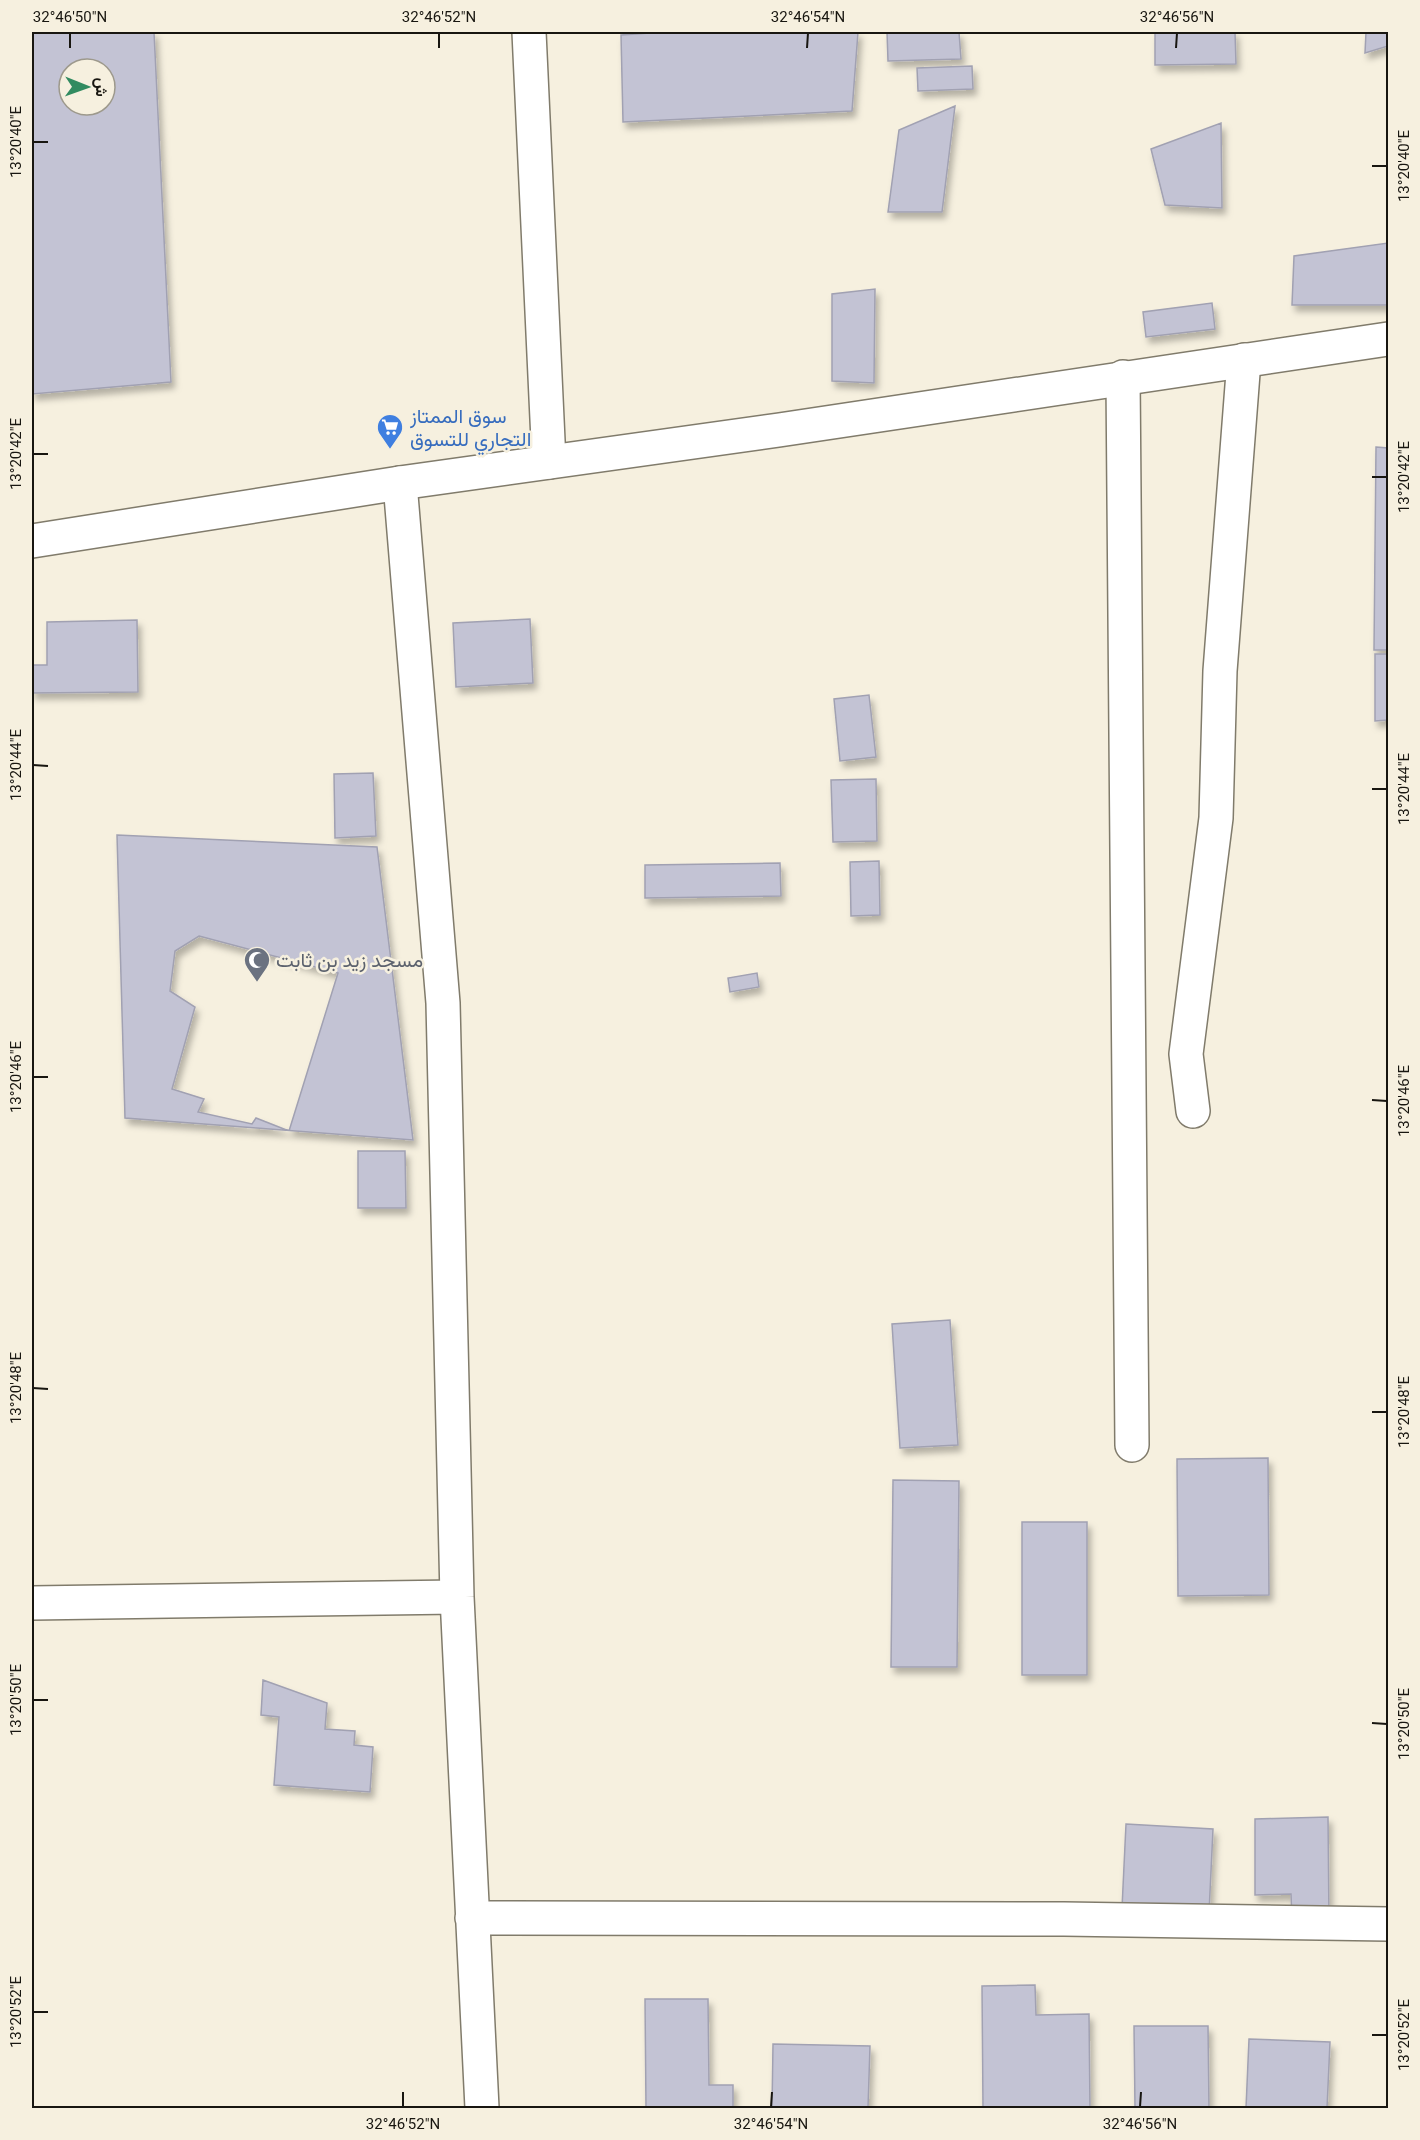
<svg xmlns="http://www.w3.org/2000/svg" width="1420" height="2140" font-family="Roboto,Vazirmatn,sans-serif">
<style>
.building{fill:#c3c3d4;stroke:#a1a1b2;stroke-width:1.5;fill-rule:evenodd;filter:url(#shadow)}
.lines{fill:none;stroke-linecap:round;stroke-linejoin:round}
.minor-casing{stroke:#807b6b;stroke-width:36}
.major-casing{stroke:#807b6b;stroke-width:36}
.minor{stroke:#fff;stroke-width:33}
.major{stroke:#fff;stroke-width:33}
.ticks{fill:none;stroke:#181610;stroke-width:2}
.labels{text-anchor:middle;dominant-baseline:central;stroke-width:5;stroke-linejoin:round;paint-order:stroke}
.shop-label{font-size:20px;fill:#366cbe;stroke:#f6f0df;text-anchor:start}
.worship-label{font-size:20px;fill:#5b616d;stroke:#f6f0df;text-anchor:start}
.neatline{fill:none;stroke:#181610;stroke-width:2}
.ticks-label{font-size:15px;text-anchor:middle;fill:#181610}
</style>
<defs>
<filter id="shadow"><feDropShadow dx="3.5" dy="6" stdDeviation="3" flood-color="#0004"/></filter>
</defs>
<rect width="100%" height="100%" fill="#f6f0df"/>
<!-- building -->
<path class="building" d="M 32,32 L 154,32 L 171,382 L 32,394 ZM 69,69 L 105,69 L 105,105 L 69,105 Z
M 665,32 L 858,32 L 852,111 L 623,122 L 621,35 Z
M 887,32 L 959,32 L 961,59 L 888,61 Z
M 1155,32 L 1235,32 L 1236,64 L 1155,65 Z
M 1366,32 L 1388,32 L 1388,46 L 1365,53 Z
M 972,66 L 973,89 L 918,91 L 917,68 Z
M 955,106 L 942,212 L 888,212 L 899,130 Z
M 1221,123 L 1222,208 L 1165,205 L 1151,149 Z
M 1388,243 L 1388,305 L 1292,305 L 1294,256 Z
M 875,289 L 874,383 L 832,381 L 832,294 Z
M 1212,303 L 1215,329 L 1146,337 L 1143,312 Z
M 1376,447 L 1388,448 L 1388,650 L 1374,650 Z
M 530,619 L 533,683 L 456,687 L 453,623 Z
M 137,620 L 138,692 L 32,693 L 32,665 L 47,665 L 47,622 Z
M 1375,654 L 1388,654 L 1388,720 L 1375,721 Z
M 869,695 L 876,757 L 840,761 L 834,699 Z
M 373,773 L 376,836 L 335,838 L 334,774 Z
M 876,779 L 877,841 L 833,842 L 831,780 Z
M 117,835 L 377,847 L 413,1140 L 125,1118 Z
M 879,861 L 880,915 L 851,916 L 850,862 Z
M 780,863 L 781,896 L 645,898 L 645,865 Z
M 199,936 L 338,973 L 289,1131 L 256,1118 L 252,1124 L 198,1112 L 204,1099 L 172,1089 L 195,1007 L 170,991 L 175,951 Z
M 757,973 L 759,987 L 730,992 L 728,978 Z
M 358,1151 L 405,1151 L 406,1208 L 358,1208 Z
M 950,1320 L 958,1445 L 900,1448 L 892,1324 Z
M 1268,1458 L 1269,1595 L 1178,1596 L 1177,1459 Z
M 893,1480 L 959,1481 L 957,1667 L 891,1667 Z
M 1022,1522 L 1087,1522 L 1087,1675 L 1022,1675 Z
M 263,1680 L 327,1703 L 325,1729 L 355,1731 L 354,1745 L 373,1747 L 370,1792 L 274,1785 L 279,1717 L 261,1715 Z
M 1328,1817 L 1329,1921 L 1292,1921 L 1291,1894 L 1255,1895 L 1255,1819 Z
M 1126,1824 L 1213,1829 L 1209,1913 L 1122,1908 Z
M 1035,1985 L 1036,2015 L 1089,2014 L 1090,2108 L 983,2108 L 982,1986 Z
M 645,1999 L 708,1999 L 709,2085 L 733,2085 L 733,2108 L 646,2108 Z
M 1134,2026 L 1208,2026 L 1209,2108 L 1135,2108 Z
M 1249,2039 L 1330,2042 L 1327,2108 L 1246,2108 Z
M 773,2044 L 870,2046 L 868,2108 L 772,2108 Z"/>
<g class="lines">
<!-- minor casing -->
<g class="minor-casing">
<path id="minor" d="M 529,32 L 549,462
M 1123,377 L 1132,1445
M 400,483 L 443,1003 L 457,1597 L 482,2108
M 1193,1111 L 1186,1054 L 1216,818 L 1220,671 L 1244,360
M 32,1603 L 457,1597
M 472,1918 L 1064,1919 L 1388,1924"/>
</g>
<!-- major casing -->
<g class="major-casing">
<path id="major" d="M 32,541 L 400,483 L 779,430 L 1388,339"/>
</g>
<!-- minor -->
<use href="#minor" class="minor"/>
<!-- major -->
<use href="#major" class="major"/>
</g>
<!-- ticks -->
<path class="ticks" d="M 70,48 L 70,33M 439,48 L 439,33M 807,48 L 808,33M 1176,48 L 1177,33M 33,142 L 48,142M 1372,166 L 1387,166M 33,454 L 48,454M 1372,477 L 1387,477M 33,765 L 48,766M 1372,789 L 1387,789M 33,1077 L 48,1077M 1372,1100 L 1387,1101M 33,1388 L 48,1389M 1372,1412 L 1387,1412M 33,1700 L 48,1700M 1372,1723 L 1387,1724M 33,2012 L 48,2012M 1372,2035 L 1387,2035M 403,2107 L 403,2092M 771,2107 L 772,2092M 1140,2107 L 1141,2092"/>
<!-- icons -->
<defs>
<g id="supermarket-pin" transform="scale(1.35)"><path d="M0 17L-7.5 6A9.5 9.5 0 1 1 7.5 6Z" fill="#3f7fe0" stroke="#f6f0df"/><path d="M-6-5.5h2.5l.6 2H6L4.5 2H-2.5L-4.4-4H-6ZM-1.5 3.2a1.3 1.3 0 1 0 .1 0ZM3 3.2a1.3 1.3 0 1 0 .1 0Z" fill="#fff"/></g>
<g id="mosque-pin" transform="scale(1.35)"><path d="M0 17L-7.5 6A9.5 9.5 0 1 1 7.5 6Z" fill="#6b7280" stroke="#f6f0df"/><path d="M3.5-4.9A6 6 0 1 0 3.5 4.9A5 5 0 1 1 3.5-4.9Z" fill="#fff"/></g>
</defs>
<g fill-rule="evenodd">
<use href="#supermarket-pin" x="390" y="427"/>
<use href="#mosque-pin" x="257" y="960"/>
</g>
<g class="labels">
<!-- shop labels -->
<g class="shop-label">
<text x="410" y="416">سوق الممتاز<tspan x="410" dy="23">التجاري للتسوق</tspan></text>
</g>
<!-- worship labels -->
<g class="worship-label">
<text x="276" y="960">مسجد زيد بن ثابت</text>
</g>
</g>
<!-- border -->
<rect width="1420" height="2140" fill="none" stroke="#f6f0df" stroke-width="66"/>
<!-- north arrow -->
<g transform="translate(87 87) rotate(91)"><circle r="28" fill="#f6f0df" stroke="#9d998c" stroke-width="1.5"/>
<path d="M0-4.5L10 22L0 15L-10 22Z" fill="#318b60"/>
<text y="-9" font-size="16" font-weight="bold" text-anchor="middle" fill="#181610">ش</text>
</g>
<rect x="33" y="33" width="1354" height="2074" class="neatline"/>
<g class="ticks-label">
<text x="70" y="22">32°46'50"N</text>
<text x="439" y="22">32°46'52"N</text>
<text x="808" y="22">32°46'54"N</text>
<text x="1177" y="22">32°46'56"N</text>
<text transform="translate(16 142) rotate(-90)" y="5">13°20'40"E</text>
<text transform="translate(1404 166) rotate(-90)" y="5">13°20'40"E</text>
<text transform="translate(16 454) rotate(-90)" y="5">13°20'42"E</text>
<text transform="translate(1404 477) rotate(-90)" y="5">13°20'42"E</text>
<text transform="translate(16 765) rotate(-90)" y="5">13°20'44"E</text>
<text transform="translate(1404 789) rotate(-90)" y="5">13°20'44"E</text>
<text transform="translate(16 1077) rotate(-90)" y="5">13°20'46"E</text>
<text transform="translate(1404 1101) rotate(-90)" y="5">13°20'46"E</text>
<text transform="translate(16 1388) rotate(-90)" y="5">13°20'48"E</text>
<text transform="translate(1404 1412) rotate(-90)" y="5">13°20'48"E</text>
<text transform="translate(16 1700) rotate(-90)" y="5">13°20'50"E</text>
<text transform="translate(1404 1724) rotate(-90)" y="5">13°20'50"E</text>
<text transform="translate(16 2012) rotate(-90)" y="5">13°20'52"E</text>
<text transform="translate(1404 2035) rotate(-90)" y="5">13°20'52"E</text>
<text x="403" y="2129">32°46'52"N</text>
<text x="771" y="2129">32°46'54"N</text>
<text x="1140" y="2129">32°46'56"N</text>
</g>
</svg>
